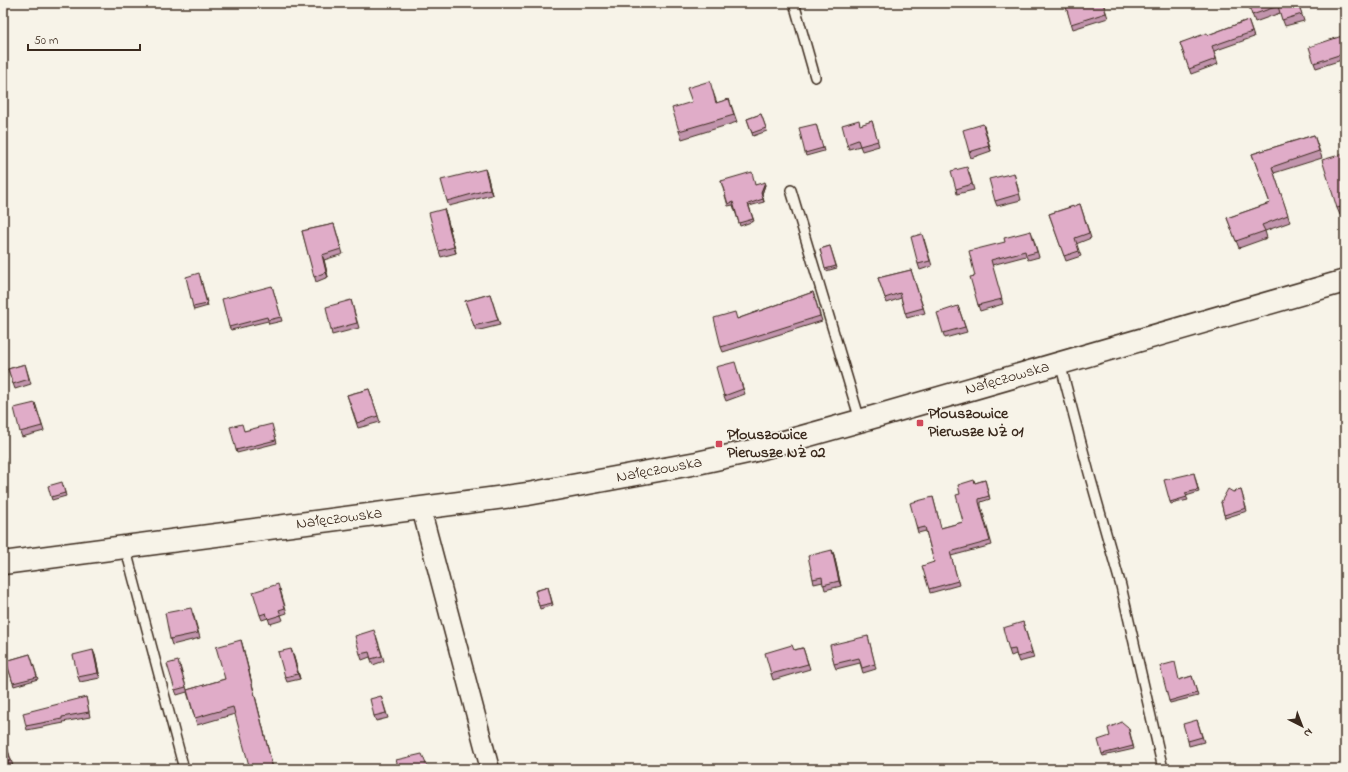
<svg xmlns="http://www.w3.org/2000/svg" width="1348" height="772" font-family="'Indie Flower',sans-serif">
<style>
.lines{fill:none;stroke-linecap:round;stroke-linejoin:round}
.service-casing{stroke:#3b2a1e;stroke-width:12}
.minor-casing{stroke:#3b2a1e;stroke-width:21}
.secondary-casing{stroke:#3b2a1e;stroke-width:25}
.service{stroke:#f7f3e8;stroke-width:9}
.minor{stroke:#f7f3e8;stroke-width:18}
.secondary{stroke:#f7f3e8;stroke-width:22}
.wall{fill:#c194ac;stroke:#3b2a1e}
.shaded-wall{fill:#9d788c;stroke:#3b2a1e}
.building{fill:#e0acc8;stroke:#3b2a1e}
.poi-dot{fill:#d1495b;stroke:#f7f3e8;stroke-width:1.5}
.labels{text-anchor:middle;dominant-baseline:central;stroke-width:3;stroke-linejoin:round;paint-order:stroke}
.street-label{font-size:16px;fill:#3b2a1e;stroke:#f7f3e8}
.poi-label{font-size:16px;font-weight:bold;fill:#3b2a1e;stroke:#f7f3e8;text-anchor:start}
</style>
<rect width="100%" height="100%" fill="#f7f3e8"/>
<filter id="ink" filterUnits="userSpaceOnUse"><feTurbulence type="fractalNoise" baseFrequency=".025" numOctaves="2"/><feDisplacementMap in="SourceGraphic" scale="8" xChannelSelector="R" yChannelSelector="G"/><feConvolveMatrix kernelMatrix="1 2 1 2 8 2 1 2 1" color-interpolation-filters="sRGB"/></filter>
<g filter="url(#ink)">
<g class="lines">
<!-- service casing -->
<g class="service-casing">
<path id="service" d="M 794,3 L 815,77
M 791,190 L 860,420
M 1060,363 L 1089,473 L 1121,586 L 1163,769
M 127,547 L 127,554 L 184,769"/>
</g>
<!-- minor casing -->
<g class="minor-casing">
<path id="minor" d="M 421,508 L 490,769"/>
</g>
<!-- secondary casing -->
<g class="secondary-casing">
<g id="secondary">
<path id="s1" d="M 3,563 L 528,494 L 697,463 L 752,451 L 877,416 L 1345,281"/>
</g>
</g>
<!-- service -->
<use href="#service" class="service"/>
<!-- minor -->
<use href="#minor" class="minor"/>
<!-- secondary -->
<use href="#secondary" class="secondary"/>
</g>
<!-- wall -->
<path class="wall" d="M 1065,3 L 1103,3 L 1108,18 L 1073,29 Z
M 1248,3 L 1298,3 L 1304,21 L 1285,26 L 1280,13 L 1255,22 Z
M 1248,20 L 1254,37 L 1214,51 L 1218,64 L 1191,74 L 1180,43 L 1208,35 Z
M 1345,35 L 1345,59 L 1316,68 L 1314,63 Z
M 712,89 L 717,103 L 729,99 L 737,122 L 682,139 L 679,131 Z
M 761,114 L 767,131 L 753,136 L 747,119 Z
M 872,121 L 879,146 L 862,151 L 860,146 L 849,149 L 847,144 L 861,125 Z
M 816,124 L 824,151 L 806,156 L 805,153 Z
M 983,124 L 991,151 L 971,158 L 969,152 Z
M 1314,135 L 1322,158 L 1274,173 L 1290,222 L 1265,231 L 1267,238 L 1239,248 L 1227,218 L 1270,203 L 1252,154 Z
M 1345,160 L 1345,214 L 1340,215 L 1337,208 Z
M 969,172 L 974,190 L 957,194 L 956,189 Z
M 1014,173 L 1021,200 L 997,206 L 995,201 Z
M 487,174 L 492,195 L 449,206 L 447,201 Z
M 721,181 L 755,185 L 765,185 L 762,194 L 764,202 L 749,206 L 754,221 L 740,226 L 733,205 L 728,206 Z
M 1080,204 L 1091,238 L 1076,244 L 1081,256 L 1066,261 L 1049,214 Z
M 446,214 L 456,253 L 441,257 L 439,251 Z
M 334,224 L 343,254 L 324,260 L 328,277 L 316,282 L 302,231 Z
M 1031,231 L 1039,257 L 1028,260 L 1026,256 L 992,265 L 1003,304 L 980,311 L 978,305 L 975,276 L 1005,242 Z
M 924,239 L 932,266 L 920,270 L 918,264 Z
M 830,246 L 837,268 L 826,271 L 820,249 Z
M 911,270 L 925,313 L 907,318 L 901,298 L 887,303 L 878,278 Z
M 200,276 L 208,306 L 194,310 L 193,307 Z
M 272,286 L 282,321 L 269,324 L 268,321 L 231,330 L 229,327 Z
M 813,292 L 822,321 L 723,352 L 721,347 L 737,319 Z
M 490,294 L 500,325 L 476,331 L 465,301 Z
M 351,300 L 359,328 L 332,335 L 331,330 Z
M 958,306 L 967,332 L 945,338 L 943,333 Z
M 25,364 L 31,384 L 15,389 L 8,369 Z
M 736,367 L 745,394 L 726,401 L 724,396 Z
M 369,389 L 380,422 L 358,428 L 347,395 Z
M 35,403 L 44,431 L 22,437 L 20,432 Z
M 272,426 L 277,443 L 237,453 L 236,450 L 244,431 Z
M 3,451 L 6,462 L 3,463 Z
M 1194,473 L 1199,492 L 1186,496 L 1188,500 L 1171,504 L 1170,502 Z
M 985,480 L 990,499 L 981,502 L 981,506 L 992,545 L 951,556 L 959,585 L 930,593 L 929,589 L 934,562 L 926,531 L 918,533 L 917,529 L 933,497 L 941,528 L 963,522 L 960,494 L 975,483 Z
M 63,485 L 66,496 L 52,500 L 51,497 Z
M 1241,490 L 1247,511 L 1225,518 L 1221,502 L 1233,492 Z
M 832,550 L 834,555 L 841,586 L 825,590 L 823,582 L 814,584 L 813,579 Z
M 548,587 L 553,605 L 540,609 L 535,591 Z
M 280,589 L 287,613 L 281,615 L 283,620 L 270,624 L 268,618 L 262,620 L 260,615 Z
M 193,613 L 200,638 L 172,645 L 170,639 Z
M 1023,622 L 1034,658 L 1019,662 L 1016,654 L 1011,656 L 1009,650 Z
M 376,635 L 384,661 L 373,665 L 370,657 L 362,660 L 360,654 Z
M 868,636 L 876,669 L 863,673 L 860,663 L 836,669 L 834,664 Z
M 243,647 L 235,714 L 197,725 L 187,692 L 177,695 L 175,690 L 180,666 L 187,690 L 225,679 Z
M 803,648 L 810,669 L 773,680 L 771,674 L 794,650 Z
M 30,654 L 38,679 L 14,686 L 6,661 Z
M 293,654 L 300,679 L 287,682 L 285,677 Z
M 95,655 L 100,678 L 80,682 L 78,677 Z
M 1192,676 L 1198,696 L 1170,703 L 1169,701 L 1179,680 Z
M 381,696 L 388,718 L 376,721 L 374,716 Z
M 86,697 L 90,717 L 63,722 L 64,723 L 27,730 L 26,726 Z
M 1197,720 L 1204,742 L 1189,746 L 1188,741 Z
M 1129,729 L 1134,749 L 1103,756 L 1102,754 L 1110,736 Z
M 3,739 L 6,744 L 13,766 L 3,768 Z"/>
<!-- shaded-wall -->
<path class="shaded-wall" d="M 983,124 L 985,129 L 991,151 L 989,146 Z
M 485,169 L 487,174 L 492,195 L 490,189 Z
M 765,182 L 765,185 L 762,194 L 764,202 L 761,192 Z
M 444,209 L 446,214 L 456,253 L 454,247 Z
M 322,255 L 324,260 L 328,277 L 326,272 Z
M 832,550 L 834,555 L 841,586 L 839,581 Z
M 241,640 L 243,647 L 273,769 Z
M 291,649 L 293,654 L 300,679 L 298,674 Z
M 93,650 L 95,655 L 100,678 L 98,673 Z"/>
<!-- building -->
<path class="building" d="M 1065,3 L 1103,3 L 1106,13 L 1071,24 Z
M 1248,3 L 1298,3 L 1302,14 L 1282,20 L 1278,6 L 1252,15 Z
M 1248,20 L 1252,32 L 1212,46 L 1216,59 L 1189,69 L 1180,43 L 1207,33 L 1208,35 Z
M 1345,35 L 1345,53 L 1314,63 L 1309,47 Z
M 710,81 L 716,103 L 729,99 L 734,115 L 679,131 L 672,108 L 692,102 L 687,88 Z
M 761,114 L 766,128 L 752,133 L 747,119 Z
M 859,120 L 860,125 L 872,121 L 878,141 L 860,146 L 858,140 L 847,144 L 842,125 Z
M 816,124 L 823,148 L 805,153 L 799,128 Z
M 983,124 L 989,146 L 969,152 L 963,130 Z
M 1314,135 L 1319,151 L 1272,167 L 1288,215 L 1262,225 L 1265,231 L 1236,241 L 1227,218 L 1270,203 L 1252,154 Z
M 1343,154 L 1345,160 L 1345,206 L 1337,208 L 1322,160 Z
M 967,167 L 972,184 L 956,189 L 951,171 Z
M 485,169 L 490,189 L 447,201 L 441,180 Z
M 752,172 L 755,185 L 765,182 L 761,192 L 763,199 L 748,204 L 753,219 L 739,223 L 733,202 L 728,204 L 721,181 Z
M 1014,173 L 1019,194 L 995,201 L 989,179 Z
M 1080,204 L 1089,233 L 1075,238 L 1079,251 L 1064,256 L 1049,214 Z
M 444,209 L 454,247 L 439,251 L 429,213 Z
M 334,224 L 341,249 L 322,255 L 326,272 L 314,277 L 302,231 Z
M 1031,231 L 1037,252 L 1026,255 L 1025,251 L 991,260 L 1002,299 L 978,305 L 970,277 L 975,276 L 969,251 L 1005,242 L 1004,238 Z
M 922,234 L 930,261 L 918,264 L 911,237 Z
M 830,246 L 836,266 L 825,269 L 820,249 Z
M 911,270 L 923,308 L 905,313 L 900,293 L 885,298 L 878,278 Z
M 199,273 L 207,304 L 193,307 L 186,277 Z
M 272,286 L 281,317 L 268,320 L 267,317 L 229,327 L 222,299 Z
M 813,292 L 820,316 L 721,347 L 714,318 L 735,312 L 737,319 Z
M 490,294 L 498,320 L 474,326 L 465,301 Z
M 351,300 L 357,323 L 331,330 L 326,307 Z
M 958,306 L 965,327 L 943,333 L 937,313 Z
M 735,362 L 743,389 L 724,396 L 716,367 Z
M 25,364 L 29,379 L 13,384 L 8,369 Z
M 369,389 L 378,416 L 357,423 L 347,395 Z
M 35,403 L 42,426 L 20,432 L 14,408 Z
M 242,424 L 244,431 L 272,424 L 276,440 L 236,450 L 230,427 Z
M 1194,473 L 1198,490 L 1185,493 L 1187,497 L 1170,502 L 1164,480 Z
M 974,480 L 975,483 L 985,480 L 989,496 L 979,499 L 979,502 L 990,541 L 950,552 L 958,581 L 929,589 L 922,566 L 934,562 L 925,527 L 917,529 L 910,503 L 933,497 L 941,528 L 963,522 L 956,495 L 960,494 L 958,485 Z
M 62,482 L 65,493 L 51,497 L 48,486 Z
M 1228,489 L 1233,492 L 1241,490 L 1246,508 L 1224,515 L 1221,502 Z
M 832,550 L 839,581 L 823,585 L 822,577 L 813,579 L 808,556 Z
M 278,584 L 285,608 L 279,610 L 281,615 L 268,619 L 266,613 L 260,615 L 253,592 Z
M 548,587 L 552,603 L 539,606 L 535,591 Z
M 191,608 L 198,633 L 170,639 L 165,613 Z
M 1023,622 L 1032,653 L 1017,657 L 1015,649 L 1009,650 L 1003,628 Z
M 374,630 L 382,656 L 371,659 L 369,652 L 360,654 L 355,636 Z
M 868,636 L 875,664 L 862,668 L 859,658 L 834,664 L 830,645 Z
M 241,640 L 273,769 L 250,769 L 233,707 L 195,718 L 187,690 L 225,679 L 216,647 Z
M 792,645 L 794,650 L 803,648 L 808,664 L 771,674 L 765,653 Z
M 291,649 L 298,674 L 285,677 L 278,652 Z
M 93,650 L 98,673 L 78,677 L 73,655 Z
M 30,654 L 37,677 L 13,683 L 6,661 Z
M 178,661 L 186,687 L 175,690 L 167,664 Z
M 1175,662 L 1179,680 L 1192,676 L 1197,693 L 1169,701 L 1160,666 Z
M 381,696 L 386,713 L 374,716 L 370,699 Z
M 86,697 L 89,712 L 62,717 L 62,719 L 26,726 L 23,713 Z
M 1197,720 L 1202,737 L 1188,741 L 1183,724 Z
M 1122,722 L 1128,727 L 1133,746 L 1102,754 L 1098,740 L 1110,736 L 1108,728 Z
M 4,738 L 11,761 L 3,762 L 3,739 Z
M 422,754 L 428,769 L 399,769 L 396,760 Z"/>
</g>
<!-- markers -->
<g class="poi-dot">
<rect x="916" y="419" width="8" height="8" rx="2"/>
<rect x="715" y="440" width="8" height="8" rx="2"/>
</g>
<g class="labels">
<!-- street labels -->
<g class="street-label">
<text stroke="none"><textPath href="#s1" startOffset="1023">Nałęczowska</textPath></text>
<text stroke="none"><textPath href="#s1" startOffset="663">Nałęczowska</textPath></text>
<text stroke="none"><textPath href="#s1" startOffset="339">Nałęczowska</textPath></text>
</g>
<!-- poi labels -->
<g class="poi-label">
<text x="928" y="414">Płouszowice<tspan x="928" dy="18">Pierwsze NŻ 01</tspan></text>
<text x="727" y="435">Płouszowice<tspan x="727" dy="18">Pierwsze NŻ 02</tspan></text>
</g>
</g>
<!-- margin -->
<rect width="1348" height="772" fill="none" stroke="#f7f3e8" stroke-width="16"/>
<rect x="8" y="8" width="1332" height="756" fill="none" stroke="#3b2a1e" stroke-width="1.5" filter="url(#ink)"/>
<!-- north arrow -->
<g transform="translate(1302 726) rotate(138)" stroke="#f7f3e8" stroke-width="3" paint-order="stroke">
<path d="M0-3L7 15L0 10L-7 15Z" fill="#3b2a1e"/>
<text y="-6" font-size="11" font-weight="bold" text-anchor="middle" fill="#3b2a1e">N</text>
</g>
<!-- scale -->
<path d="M28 44v6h112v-6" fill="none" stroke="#3b2a1e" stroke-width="2"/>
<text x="34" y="44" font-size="12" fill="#3b2a1e" stroke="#f7f3e8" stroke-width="3" paint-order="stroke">50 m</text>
</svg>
